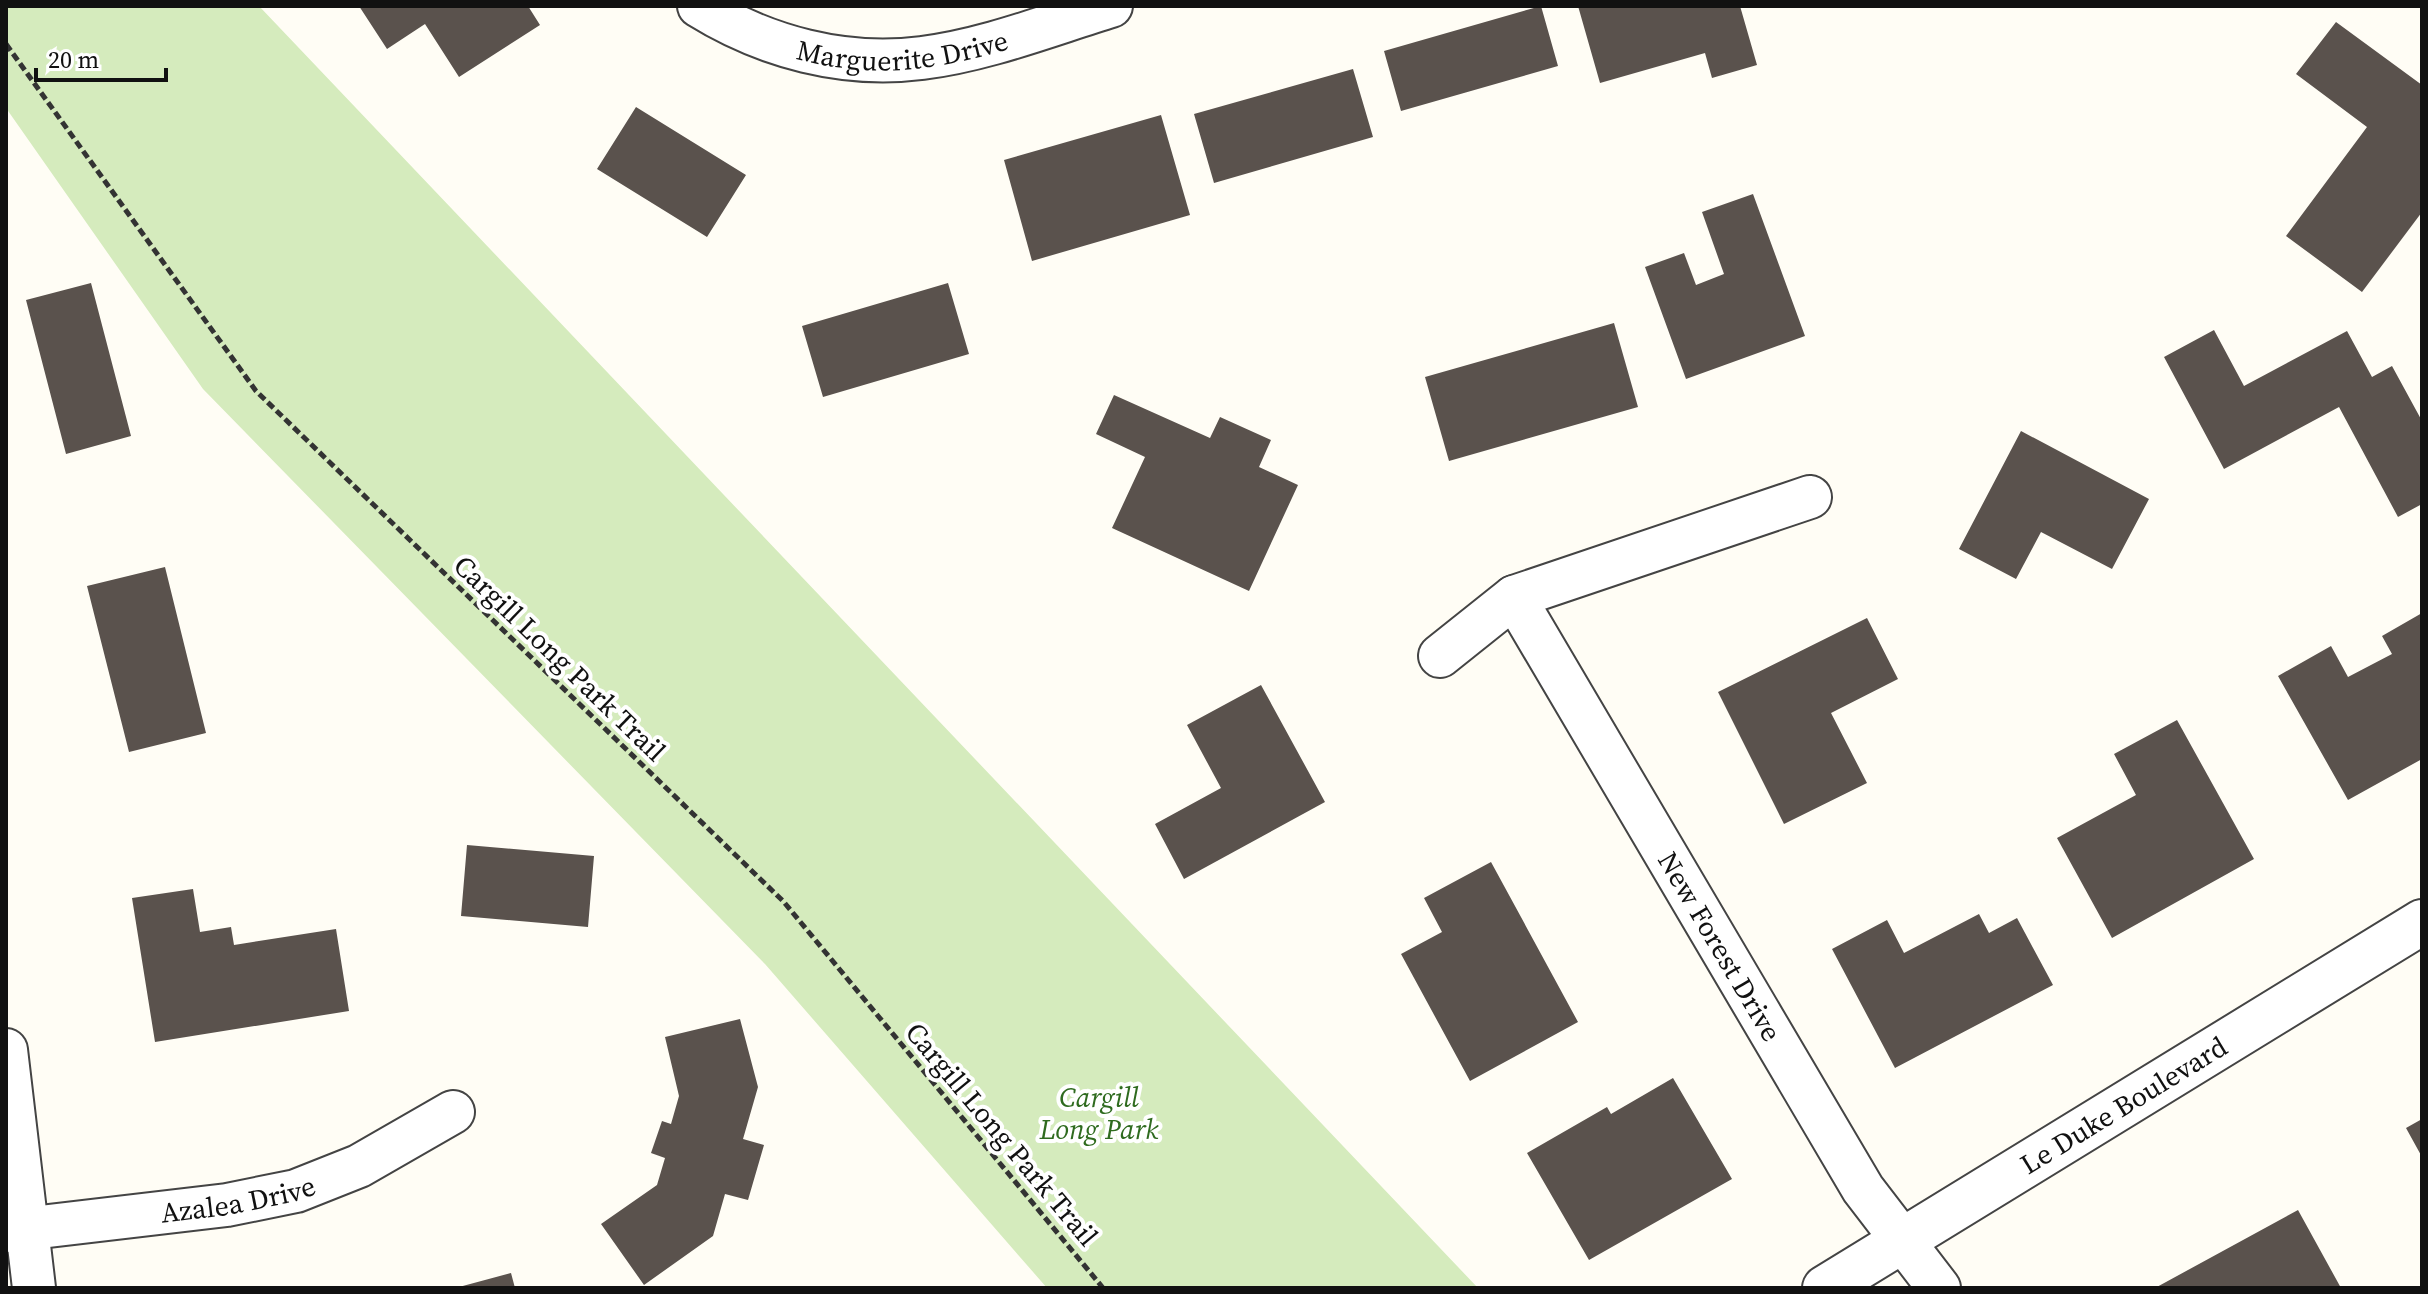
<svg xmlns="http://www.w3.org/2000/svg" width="2428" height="1294" font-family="'Source Serif 4',serif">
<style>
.green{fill:#d5ebbd}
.building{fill:#5a524d}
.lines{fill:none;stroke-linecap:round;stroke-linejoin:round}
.minor-casing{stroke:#444;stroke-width:46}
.tertiary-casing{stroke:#444;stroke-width:48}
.path{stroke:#333;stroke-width:5;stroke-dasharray:8 4;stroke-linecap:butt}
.minor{stroke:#fff;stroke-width:42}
.tertiary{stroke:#fff;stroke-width:44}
.labels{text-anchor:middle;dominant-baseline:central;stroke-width:8;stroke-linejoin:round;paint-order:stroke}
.street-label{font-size:28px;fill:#111;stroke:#fff}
.park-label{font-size:28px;font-style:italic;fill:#2f6b1f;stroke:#fff}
</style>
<rect width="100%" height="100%" fill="#fffdf5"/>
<!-- green -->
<path class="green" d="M 6,6 L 259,6 L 1478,1288 L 1047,1288 L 765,964 L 203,389 L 6,108 Z"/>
<!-- building -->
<path class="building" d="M 359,6 L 528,6 L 540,25 L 459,77 L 425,24 L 387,49 Z
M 1541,6 L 1558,66 L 1401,111 L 1384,51 Z
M 1578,6 L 1740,6 L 1757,65 L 1712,78 L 1705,53 L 1600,83 Z
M 2336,22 L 2422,85 L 2422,212 L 2362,292 L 2286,236 L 2367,127 L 2296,74 Z
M 1353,69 L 1373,137 L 1214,183 L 1194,114 Z
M 636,107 L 746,175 L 707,237 L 597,169 Z
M 1161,115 L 1190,215 L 1032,261 L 1004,160 Z
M 1753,194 L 1805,336 L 1686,379 L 1645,267 L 1684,253 L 1696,285 L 1724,274 L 1702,212 Z
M 91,283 L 131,436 L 66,454 L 26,300 Z
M 948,283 L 969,354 L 823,397 L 802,326 Z
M 1614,323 L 1638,407 L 1449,461 L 1425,377 Z
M 2214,330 L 2244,386 L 2347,331 L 2372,377 L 2392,366 L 2422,421 L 2422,504 L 2398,517 L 2339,407 L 2224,469 L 2164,357 Z
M 1114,395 L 1210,438 L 1220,417 L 1271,440 L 1259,467 L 1298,485 L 1249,591 L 1112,528 L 1145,457 L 1096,434 Z
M 2021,431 L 2149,499 L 2112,569 L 2041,532 L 2016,579 L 1959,549 Z
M 165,567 L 206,733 L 129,752 L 87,586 Z
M 2422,613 L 2422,759 L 2348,800 L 2278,676 L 2331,646 L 2348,677 L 2392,654 L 2382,636 Z
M 1867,618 L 1898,679 L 1831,713 L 1867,783 L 1784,824 L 1718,692 Z
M 1261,685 L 1325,802 L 1184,879 L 1155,824 L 1221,788 L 1187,725 Z
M 2177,720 L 2254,859 L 2112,938 L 2057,838 L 2136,795 L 2114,754 Z
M 467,845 L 594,856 L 588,927 L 461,916 Z
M 1491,862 L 1578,1022 L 1470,1081 L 1401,954 L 1442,932 L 1424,898 Z
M 193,889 L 200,932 L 231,927 L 234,945 L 336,929 L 349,1011 L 155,1042 L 132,898 Z
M 1979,914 L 1989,933 L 2017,918 L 2053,985 L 1895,1068 L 1832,949 L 1887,920 L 1904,953 Z
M 740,1019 L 758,1087 L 743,1139 L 764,1145 L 748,1200 L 725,1194 L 713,1236 L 644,1285 L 601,1224 L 657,1185 L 665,1158 L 651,1153 L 662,1121 L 671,1124 L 679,1096 L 665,1037 Z
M 1673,1078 L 1732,1179 L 1589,1260 L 1527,1153 L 1607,1107 L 1611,1114 Z
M 2422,1119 L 2422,1157 L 2406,1128 Z
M 2298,1210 L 2341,1288 L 2155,1288 Z
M 511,1273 L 515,1288 L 460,1288 L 459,1287 Z"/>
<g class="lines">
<!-- minor casing -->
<g class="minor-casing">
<g id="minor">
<path id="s1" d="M 699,6 C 765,47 844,68 922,58 C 986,50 1049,25 1111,6"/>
<path id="s2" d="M 1810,497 L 1514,597 L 1863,1189 L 1939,1288"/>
<path d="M 1440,656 L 1514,597"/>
<path d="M 6,1050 L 34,1288"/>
<path id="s3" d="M 6,1231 L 227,1205 L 296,1191 L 359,1166 L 453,1112"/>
</g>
</g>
<!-- tertiary casing -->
<g class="tertiary-casing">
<g id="tertiary">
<path id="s4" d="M 1825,1288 L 2422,922"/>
</g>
</g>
<!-- path -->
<path class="path" d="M 6,44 L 256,391 L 783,901 L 1103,1288"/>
<!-- minor -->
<use href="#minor" class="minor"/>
<!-- tertiary -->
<use href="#tertiary" class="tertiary"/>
</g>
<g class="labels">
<!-- street labels -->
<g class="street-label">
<text stroke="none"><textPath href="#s1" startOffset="214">Marguerite Drive</textPath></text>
<text transform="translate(560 658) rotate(44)">Cargill Long Park Trail</text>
<text stroke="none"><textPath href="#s2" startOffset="718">New Forest Drive</textPath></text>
<text stroke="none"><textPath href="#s4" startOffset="350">Le Duke Boulevard</textPath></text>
<text transform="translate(1002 1134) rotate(50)">Cargill Long Park Trail</text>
<text stroke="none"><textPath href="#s3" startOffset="234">Azalea Drive</textPath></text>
</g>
<!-- park labels -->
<g class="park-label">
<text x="1099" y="1097">Cargill<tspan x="1099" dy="32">Long Park</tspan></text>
</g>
</g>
<!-- border -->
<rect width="2428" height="1294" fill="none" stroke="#111111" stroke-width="16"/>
<!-- scale -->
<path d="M36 68v12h130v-12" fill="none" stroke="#111111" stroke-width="4"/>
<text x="48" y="68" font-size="24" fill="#111111" stroke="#ffffff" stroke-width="6" paint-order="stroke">20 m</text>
</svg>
